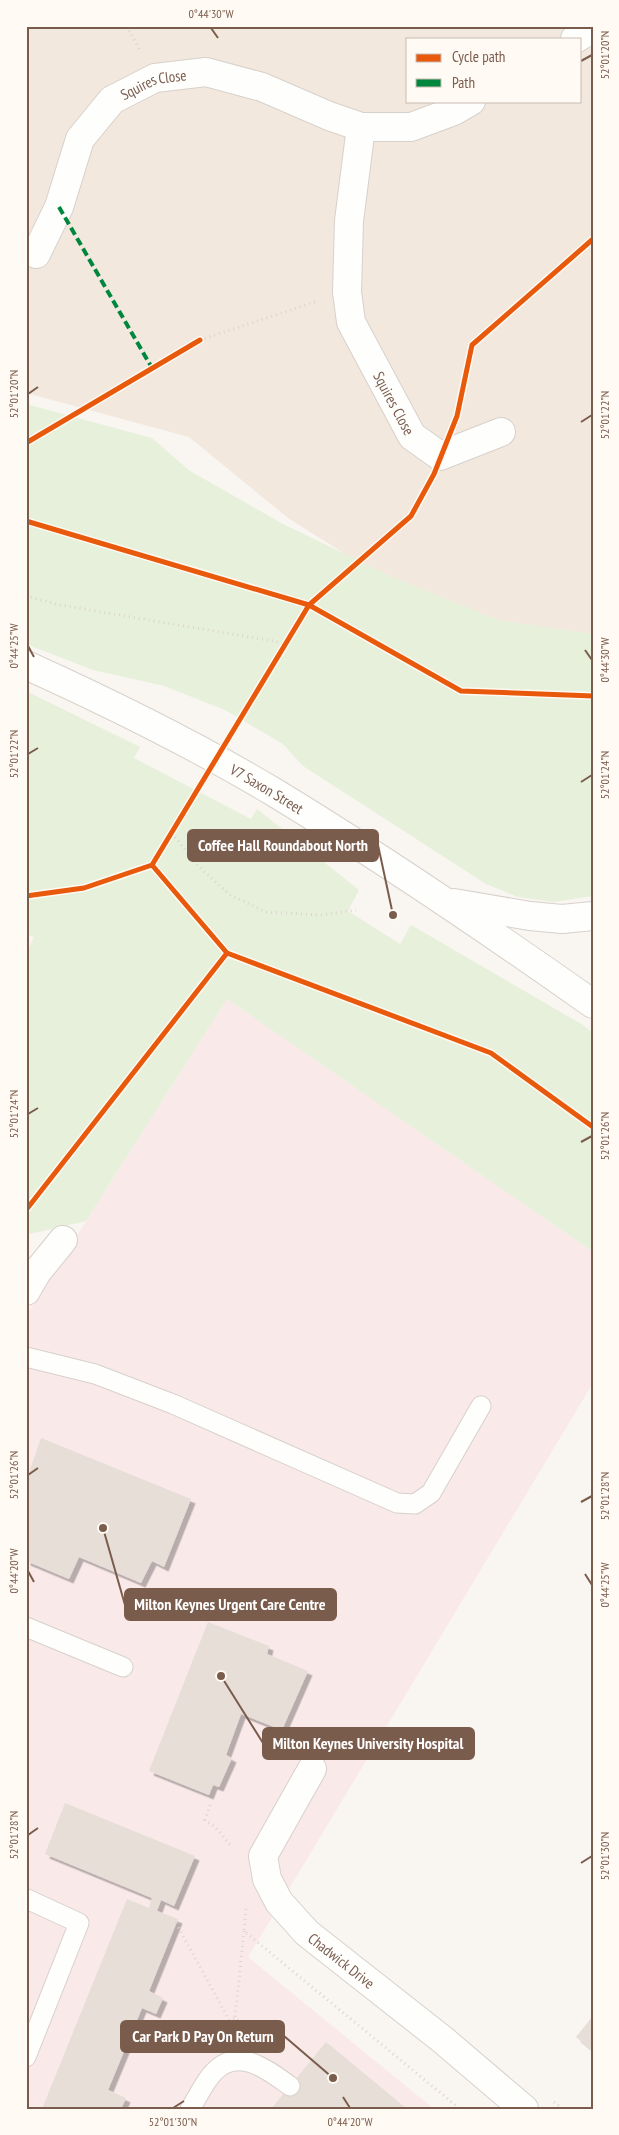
<svg xmlns="http://www.w3.org/2000/svg" width="619" height="2135" font-family="'PT Sans Narrow',sans-serif">
<style>
.residential{fill:#f2e8de;fill-rule:evenodd}
.medical{fill:#fae9e9}
.green{fill:#e7f0db}
.building{fill:#e6ded7;filter:url(#shadow)}
.lines{fill:none;stroke-linecap:round;stroke-linejoin:round}
.service-casing{stroke:#d7d1cb;stroke-width:21}
.minor-casing{stroke:#d7d1cb;stroke-width:30}
.tertiary-casing{stroke:#d7d1cb;stroke-width:30}
.path{stroke:#dcd5d0;stroke-width:3;stroke-dasharray:1 4;stroke-linecap:butt}
.service{stroke:#fefefd;stroke-width:19}
.minor{stroke:#fefefd;stroke-width:28}
.tertiary{stroke:#fefefd;stroke-width:28}
.quiet{stroke:#00873e;stroke-width:4;stroke-dasharray:8 4;stroke-linecap:butt}
.cycleway-casing{stroke:#fffaf3;stroke-width:8}
.cycleway{stroke:#e8590c;stroke-width:5}
.ticks{fill:none;stroke:#7a5c4d;stroke-width:2}
.labels{text-anchor:middle;dominant-baseline:central;stroke-width:4.5;stroke-linejoin:round;paint-order:stroke}
.street-label{font-size:15px;fill:#7a5c4d;stroke:#fffaf3}
.leader{fill:none;stroke:#7a5c4d;stroke-width:2}
.callout-dot{fill:#7a5c4d;stroke:#fffaf3;stroke-width:2}
.callout{fill:#7a5c4d;stroke:#7a5c4d;stroke-width:2}
.callout-label{font-size:16px;text-anchor:middle;font-weight:bold;fill:#fff}
.neatline{fill:none;stroke:#7a5c4d;stroke-width:2}
.ticks-label{font-size:12px;text-anchor:middle;fill:#7a5c4d}
</style>
<defs>
<filter id="shadow"><feDropShadow dx="4.5" dy="4.5" stdDeviation="0" flood-color="#0004"/></filter>
</defs>
<rect width="100%" height="100%" fill="#f9f5f0"/>
<!-- residential -->
<path class="residential" d="M 26,26 L 593,26 L 593,663 L 497,650 L 288,518 L 189,437 L 26,393 ZM 408,39 L 580,39 L 580,101 L 408,101 Z"/>
<!-- medical -->
<path class="medical" d="M 227,999 L 593,1252 L 593,1383 L 248,1957 L 434,2109 L 26,2109 L 26,1316 Z"/>
<!-- green -->
<path class="green" d="M 26,404 L 152,438 L 190,471 L 283,524 L 395,578 L 498,620 L 593,634 L 593,896 L 553,902 L 518,897 L 486,884 L 303,766 L 283,744 L 225,710 L 164,686 L 93,670 L 26,644 Z
M 26,691 L 140,747 L 134,758 L 251,819 L 257,809 L 359,890 L 348,911 L 400,944 L 411,925 L 583,1025 L 593,1033 L 593,1252 L 227,999 L 86,1221 L 30,1234 L 26,1232 L 26,954 L 34,937 L 26,934 Z"/>
<!-- building -->
<path class="building" d="M 41,1438 L 191,1499 L 164,1567 L 152,1561 L 141,1583 L 79,1557 L 69,1579 L 26,1561 L 26,1481 Z
M 208,1622 L 269,1646 L 267,1654 L 308,1671 L 282,1730 L 241,1714 L 226,1755 L 232,1758 L 219,1787 L 213,1785 L 209,1795 L 149,1771 Z
M 65,1803 L 195,1856 L 174,1906 L 161,1900 L 157,1911 L 178,1919 L 149,1991 L 163,1998 L 156,2014 L 142,2008 L 108,2090 L 126,2098 L 121,2109 L 42,2109 L 127,1899 L 149,1908 L 152,1898 L 45,1854 Z
M 593,2016 L 593,2051 L 576,2037 Z
M 326,2042 L 407,2109 L 271,2109 Z"/>
<g class="lines">
<!-- service casing -->
<g class="service-casing">
<path id="service" d="M 26,1357 L 95,1374 L 173,1404 L 397,1503 L 415,1504 L 431,1493 L 481,1406
M 26,1627 L 123,1667
M 26,1902 L 27,1899 L 79,1923 L 26,2057
M 190,2109 C 198,2097 204,2082 214,2072 C 238,2046 268,2070 290,2086"/>
</g>
<!-- minor casing -->
<g class="minor-casing">
<g id="minor">
<path d="M 575,39 L 593,28"/>
<path id="s1" d="M 361,127 L 349,221 L 347,292 L 351,322 L 412,436 L 440,456 L 501,432"/>
<path id="s2" d="M 36,254 L 59,207 L 80,139 L 112,100 L 155,78 L 206,72 L 262,87 L 329,116 L 361,127 L 411,127 L 454,111 L 471,101"/>
<path d="M 26,1291 L 37,1272 L 63,1240"/>
<path id="s3" d="M 312,1769 L 263,1856 L 267,1879 L 279,1902 L 307,1933 L 443,2040 L 524,2109"/>
</g>
</g>
<!-- tertiary casing -->
<g class="tertiary-casing">
<g id="tertiary">
<path id="s4" d="M 26,665 C 110,703 193,744 272,791 C 381,857 488,930 593,1004"/>
<path d="M 454,903 L 530,916 L 562,919 L 593,916"/>
</g>
</g>
<!-- path -->
<path class="path" d="M 127,26 L 140,51
M 200,340 L 318,301
M 26,596 L 60,605 L 285,643
M 172,833 L 196,864 L 230,895 L 266,912 L 322,915 L 356,910
M 210,1805 L 205,1820 L 215,1827 L 232,1847
M 246,1909 L 244,1931 L 460,2109
M 176,1923 L 229,2020 L 235,2018
M 244,1931 L 235,2018 L 259,2036
M 554,2102 L 563,2109"/>
<!-- service -->
<use href="#service" class="service"/>
<!-- minor -->
<use href="#minor" class="minor"/>
<!-- tertiary -->
<use href="#tertiary" class="tertiary"/>
<!-- quiet -->
<path class="quiet" d="M 59,207 L 152,368"/>
<!-- cycleway casing -->
<g class="cycleway-casing">
<path id="cycleway" d="M 26,443 L 200,340
M 26,521 L 309,605 L 461,691 L 593,696
M 152,865 L 309,605 L 411,516 L 434,474 L 457,416 L 472,345 L 593,239
M 26,896 L 84,888 L 152,865 L 227,953 L 491,1053 L 593,1127
M 26,1210 L 227,953"/>
</g>
<!-- cycleway -->
<use href="#cycleway" class="cycleway"/>
</g>
<!-- ticks -->
<path class="ticks" d="M 211,28 L 218,38M 581,61 L 592,55M 28,394 L 38,387M 581,422 L 592,415M 28,646 L 34,657M 585,650 L 592,660M 28,754 L 38,748M 581,782 L 592,775M 28,1114 L 38,1108M 581,1142 L 592,1136M 28,1475 L 38,1468M 581,1502 L 592,1496M 28,1571 L 34,1582M 585,1574 L 592,1585M 28,1835 L 38,1828M 581,1863 L 592,1856M 343,2097 L 350,2108M 173,2108 L 184,2101"/>
<g class="labels">
<!-- street labels -->
<g class="street-label">
<text stroke="none"><textPath href="#s2" startOffset="219">Squires Close</textPath></text>
<text stroke="none"><textPath href="#s1" startOffset="288">Squires Close</textPath></text>
<text stroke="none"><textPath href="#s4" startOffset="271">V7 Saxon Street</textPath></text>
<text stroke="none"><textPath href="#s3" startOffset="235">Chadwick Drive</textPath></text>
</g>
</g>
<!-- callouts -->
<path class="leader" d="M393 915L378 845M103 1528L125 1605M221 1676L263 1743M333 2078L284 2036"/>
<g class="callout-dot">
<circle cx="393" cy="915" r="5"/>
<circle cx="103" cy="1528" r="5"/>
<circle cx="221" cy="1676" r="5"/>
<circle cx="333" cy="2078" r="5"/>
</g>
<g class="callout">
<rect x="188" y="830" width="190" height="31" rx="5"/>
<rect x="125" y="1589" width="211" height="31" rx="5"/>
<rect x="263" y="1728" width="211" height="31" rx="5"/>
<rect x="121" y="2021" width="163" height="31" rx="5"/>
</g>
<g class="callout-label">
<text x="283" y="851">Coffee Hall Roundabout North</text>
<text x="230" y="1610">Milton Keynes Urgent Care Centre</text>
<text x="368" y="1749">Milton Keynes University Hospital</text>
<text x="203" y="2042">Car Park D Pay On Return</text>
</g>
<!-- border -->
<rect width="619" height="2135" fill="none" stroke="#fffaf3" stroke-width="55"/>
<!-- legend -->
<rect x="406" y="38" width="175" height="65" fill="#fffaf3" stroke="#cabbb1"/>
<rect x="416" y="54" width="25" height="8" fill="#e8590c" stroke="#cabbb1"/>
<text x="452" y="62" font-size="15" fill="#7a5c4d">Cycle path</text>
<rect x="416" y="79" width="25" height="8" fill="#00873e" stroke="#cabbb1"/>
<text x="452" y="88" font-size="15" fill="#7a5c4d">Path</text>
<rect x="28" y="28" width="564" height="2080" class="neatline"/>
<g class="ticks-label">
<text x="211" y="18">0°44'30"W</text>
<text transform="translate(605 55) rotate(-90)" y="4">52°01'20"N</text>
<text transform="translate(14 394) rotate(-90)" y="4">52°01'20"N</text>
<text transform="translate(605 415) rotate(-90)" y="4">52°01'22"N</text>
<text transform="translate(14 646) rotate(-90)" y="4">0°44'25"W</text>
<text transform="translate(605 660) rotate(-90)" y="4">0°44'30"W</text>
<text transform="translate(14 754) rotate(-90)" y="4">52°01'22"N</text>
<text transform="translate(605 775) rotate(-90)" y="4">52°01'24"N</text>
<text transform="translate(14 1114) rotate(-90)" y="4">52°01'24"N</text>
<text transform="translate(605 1136) rotate(-90)" y="4">52°01'26"N</text>
<text transform="translate(14 1475) rotate(-90)" y="4">52°01'26"N</text>
<text transform="translate(605 1496) rotate(-90)" y="4">52°01'28"N</text>
<text transform="translate(14 1571) rotate(-90)" y="4">0°44'20"W</text>
<text transform="translate(605 1585) rotate(-90)" y="4">0°44'25"W</text>
<text transform="translate(14 1835) rotate(-90)" y="4">52°01'28"N</text>
<text transform="translate(605 1856) rotate(-90)" y="4">52°01'30"N</text>
<text x="173" y="2126">52°01'30"N</text>
<text x="350" y="2126">0°44'20"W</text>
</g>
</svg>
